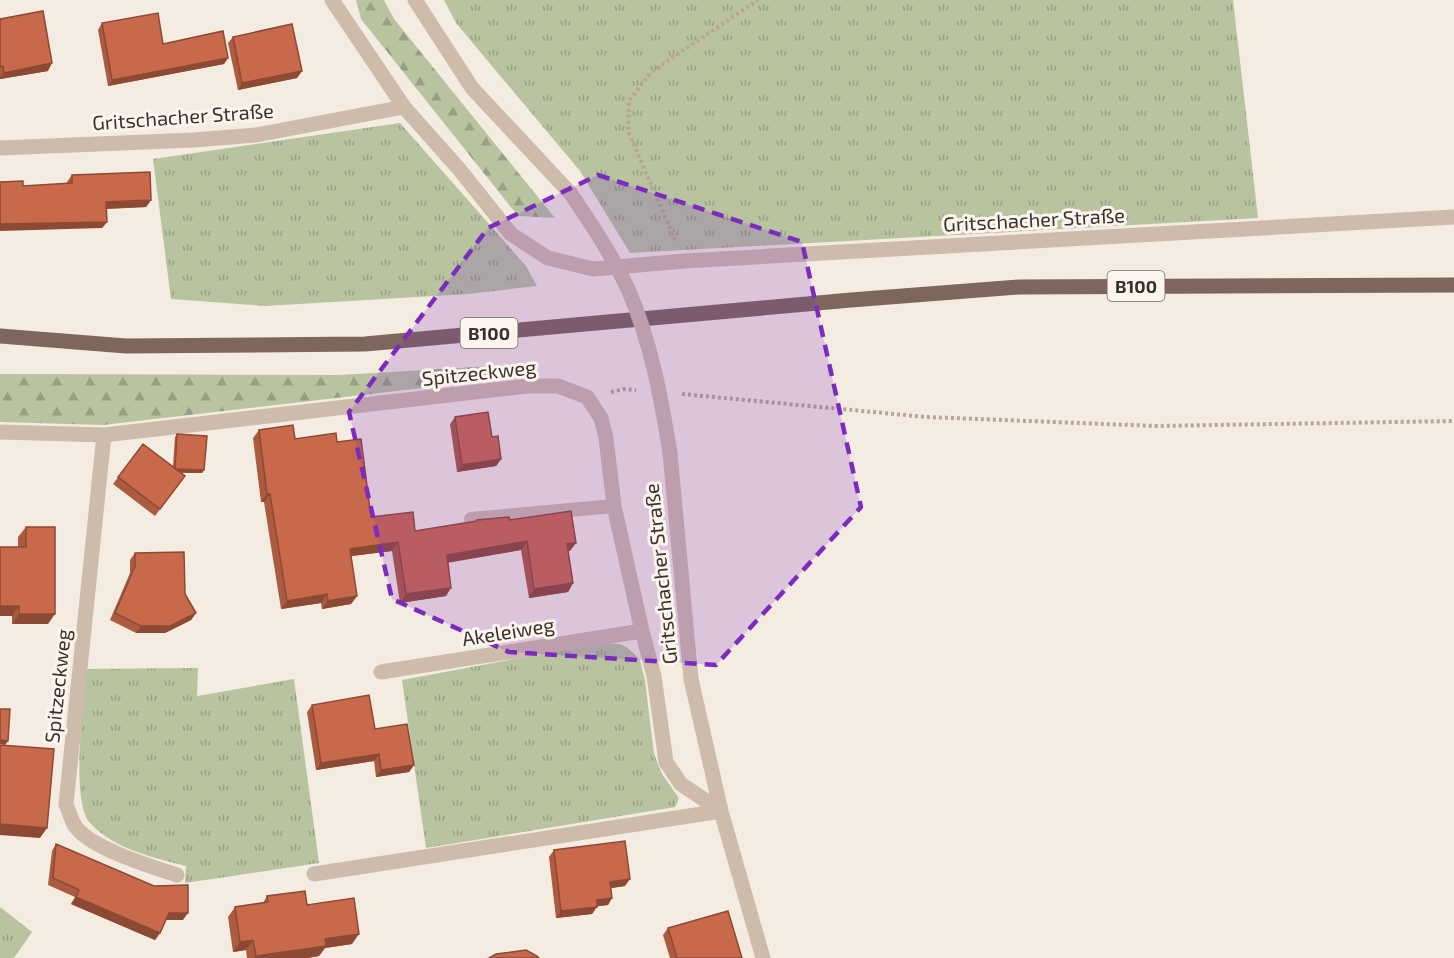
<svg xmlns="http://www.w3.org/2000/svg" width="1454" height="958" font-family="'Exo 2',sans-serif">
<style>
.grass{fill:url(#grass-tufts)}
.forest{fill:url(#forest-firs)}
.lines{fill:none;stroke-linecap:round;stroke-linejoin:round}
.path{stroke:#b9a596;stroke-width:4;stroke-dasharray:3 3;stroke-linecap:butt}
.lane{stroke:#cdbbac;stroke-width:14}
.street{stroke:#cdbbac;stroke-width:15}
.primary{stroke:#7d675c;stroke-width:15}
.street-bridge{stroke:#cdbbac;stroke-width:15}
.wall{fill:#ac5a40}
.shaded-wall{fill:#8c4a34}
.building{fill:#c8694b;stroke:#8c4a34;stroke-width:1.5}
.marked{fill:#7b2cbf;fill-opacity:0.2;stroke:#7b2cbf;stroke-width:4.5;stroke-dasharray:12 8;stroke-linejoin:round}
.labels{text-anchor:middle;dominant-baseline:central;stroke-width:6;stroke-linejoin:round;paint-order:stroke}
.shield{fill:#fbf5ee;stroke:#756b66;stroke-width:1.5}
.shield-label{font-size:18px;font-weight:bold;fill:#3b302b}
.street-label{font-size:20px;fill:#3b302b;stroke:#fbf5ee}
</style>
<defs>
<pattern id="grass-tufts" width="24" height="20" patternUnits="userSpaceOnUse" patternTransform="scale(1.5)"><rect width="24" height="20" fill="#b8c4a0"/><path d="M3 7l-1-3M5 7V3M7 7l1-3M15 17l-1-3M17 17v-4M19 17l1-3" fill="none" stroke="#97a083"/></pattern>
<pattern id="forest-firs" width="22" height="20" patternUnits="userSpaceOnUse" patternTransform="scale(1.5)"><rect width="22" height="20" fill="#b8c4a0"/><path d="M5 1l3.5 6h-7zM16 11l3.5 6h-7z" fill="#97a083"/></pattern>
</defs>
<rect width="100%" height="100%" fill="#f4ebe1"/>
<!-- grass -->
<path class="grass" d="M 444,0 L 1233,0 L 1258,218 L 630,253 L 580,171 L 456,23 Z
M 400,123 L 526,266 L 537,286 L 468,294 L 265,306 L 171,299 L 153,159 Z
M 599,643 L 620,644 L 628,648 L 640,660 L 645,680 L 654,754 L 662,774 L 679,798 L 675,807 L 426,848 L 402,680 Z
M 198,668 L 197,696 L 294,679 L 319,863 L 185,883 L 186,866 C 154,858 114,849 90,823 C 70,801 84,701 86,669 Z
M 0,907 L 32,932 L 14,958 L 0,958 Z"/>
<!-- forest -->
<path class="forest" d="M 356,0 L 384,0 L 394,19 L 555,218 L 518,216 L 361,19 Z
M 512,365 L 509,378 L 103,425 L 0,422 L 0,374 L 339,375 Z"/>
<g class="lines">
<!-- path -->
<path class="path" d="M 675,240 L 628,131 L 629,101 L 651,72 L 758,0
M 611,392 L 624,389 L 636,390
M 682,394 L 926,417 L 1157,426 L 1454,421"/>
<!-- lane -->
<path class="lane" d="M 471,519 L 614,506"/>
<!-- street -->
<path class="street" d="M 332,0 L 404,107 L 459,169 L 511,234 L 548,258 L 593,269 L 684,261 L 1454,217
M 415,0 L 472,88 L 571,194
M 0,148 L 194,140 L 256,135 L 404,107
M 0,432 L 104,435 L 527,386 L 558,386 L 587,397 L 601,418 L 606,438 L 614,506 L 642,631 L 654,676 L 666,762 L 681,784 L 721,811
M 104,435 L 66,804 C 69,811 71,820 75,826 C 90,848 152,867 177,875
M 670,453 L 691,679 L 721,811 L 763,958
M 381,672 L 642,631
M 314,874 L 721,811"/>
<!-- primary -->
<path class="primary" d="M 0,336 L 126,346 L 365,344 L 851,300 L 1019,287 L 1454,285"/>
<!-- street-bridge -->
<path class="street-bridge" d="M 571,194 C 592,225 612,255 628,289 C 651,342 661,397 670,453"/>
</g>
<!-- wall -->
<path class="wall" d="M 0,19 L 48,71 L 0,79 Z
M 102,23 L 163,44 L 228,58 L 224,64 L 108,86 L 98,30 Z
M 233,37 L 302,71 L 297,78 L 238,90 L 228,43 Z
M 72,175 L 151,200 L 146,207 L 106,209 L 107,222 L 102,228 L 67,183 L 67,182 Z
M 455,417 L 492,437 L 501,459 L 496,466 L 457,472 L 450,424 Z
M 259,430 L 295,439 L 337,442 L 371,517 L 415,531 L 475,522 L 477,520 L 510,520 L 570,551 L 568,551 L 573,583 L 568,592 L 529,598 L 521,550 L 448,562 L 446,596 L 400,603 L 392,551 L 351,556 L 357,596 L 351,604 L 322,609 L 321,603 L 281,609 L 264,502 L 261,502 L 253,438 Z
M 177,434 L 204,470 L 202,473 L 181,473 L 185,476 L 155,516 L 113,484 L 143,444 L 173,466 L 175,437 Z
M 26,527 L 48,624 L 12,624 L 12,616 L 0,616 L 18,547 L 18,537 Z
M 135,553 L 185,594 L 196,613 L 191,620 L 165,633 L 136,633 L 110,620 L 130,573 L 130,560 Z
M 312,705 L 375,729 L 414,765 L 409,772 L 376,777 L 374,761 L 316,770 L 307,712 Z
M 56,844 L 183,920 L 166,920 L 160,933 L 155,940 L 71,904 L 75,897 L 48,885 L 52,851 Z
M 554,850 L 625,886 L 611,888 L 612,898 L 608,905 L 597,906 L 592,914 L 556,918 L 549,857 Z
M 267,896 L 307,905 L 352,944 L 325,948 L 319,956 L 308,958 L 247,958 L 246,950 L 233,952 L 228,917 L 235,907 L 263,903 Z
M 668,928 L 742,958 L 670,958 L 663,935 Z"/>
<!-- shaded-wall -->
<path class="shaded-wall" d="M 228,58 L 224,64 L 108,86 L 112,80 Z
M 52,63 L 48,71 L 0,79 L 0,78 L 4,73 Z
M 302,71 L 297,78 L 238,90 L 242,83 Z
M 151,200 L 146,207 L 101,209 L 106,202 Z
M 107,222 L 102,228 L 0,231 L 0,224 Z
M 501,459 L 496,466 L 457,472 L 462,465 Z
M 175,469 L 204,470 L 202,473 L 172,472 Z
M 267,494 L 270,494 L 264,502 L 261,502 Z
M 527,541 L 521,550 L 441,564 L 447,555 Z
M 398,542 L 392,551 L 344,557 L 350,549 Z
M 576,543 L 570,551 L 561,552 L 567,544 Z
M 573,583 L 568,592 L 529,598 L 534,589 Z
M 451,588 L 446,596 L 400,603 L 406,594 Z
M 327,594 L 321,603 L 281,609 L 287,601 Z
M 357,596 L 351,604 L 322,609 L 328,601 Z
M 0,606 L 19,606 L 12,616 L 0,616 Z
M 196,613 L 191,620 L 165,633 L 136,633 L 141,626 Z
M 19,614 L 55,614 L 48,624 L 12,624 Z
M 0,740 L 8,741 L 5,745 L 0,744 Z
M 379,754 L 374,761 L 316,770 L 321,763 Z
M 414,765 L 409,772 L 376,777 L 381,770 Z
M 0,824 L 47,828 L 40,838 L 0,835 Z
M 630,879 L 625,886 L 605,889 L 610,882 Z
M 76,897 L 160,933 L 155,940 L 71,904 Z
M 612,898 L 608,905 L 592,907 L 597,900 Z
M 597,907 L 592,914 L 556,918 L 561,911 Z
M 169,913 L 188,913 L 183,920 L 164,920 Z
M 359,934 L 352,944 L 325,948 L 319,956 L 308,958 L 254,958 L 256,956 L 325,939 Z
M 253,940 L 246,950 L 233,952 L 240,942 Z"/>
<!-- building -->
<path class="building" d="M 43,11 L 52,63 L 4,73 L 3,66 L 0,67 L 0,19 Z
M 158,13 L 163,44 L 223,31 L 228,58 L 112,80 L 102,23 Z
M 292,24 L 302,71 L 242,83 L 233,37 Z
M 150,172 L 151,200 L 106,202 L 107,222 L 0,224 L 0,182 L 23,181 L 23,186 L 72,183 L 72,175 Z
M 488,412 L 492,437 L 498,436 L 501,459 L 462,465 L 455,417 Z
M 293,425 L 295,439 L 336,433 L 337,442 L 361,439 L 371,517 L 413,512 L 415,531 L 477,521 L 477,520 L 509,517 L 510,520 L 571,511 L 576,543 L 567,544 L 573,583 L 534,589 L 527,541 L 447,555 L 451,588 L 406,594 L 398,542 L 350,549 L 357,596 L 328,601 L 327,594 L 287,601 L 270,494 L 267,494 L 259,430 Z
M 177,434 L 207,436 L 204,470 L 175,469 Z
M 143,444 L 185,476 L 160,509 L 118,477 Z
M 26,527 L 55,527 L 55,614 L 19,614 L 19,606 L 0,606 L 0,547 L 26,547 Z
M 184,552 L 185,594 L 196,613 L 170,626 L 141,626 L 115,613 L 135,566 L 135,553 Z
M 369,695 L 375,729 L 407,724 L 414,765 L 381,770 L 379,754 L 321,763 L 312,705 Z
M 0,709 L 10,709 L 8,741 L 0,740 Z
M 0,745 L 54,749 L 47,828 L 0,824 Z
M 625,841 L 630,879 L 610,882 L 612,898 L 597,900 L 597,907 L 561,911 L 554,850 Z
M 56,844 L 154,886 L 188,885 L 188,913 L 169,913 L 160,933 L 76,897 L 79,890 L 53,878 Z
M 305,891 L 307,905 L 354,898 L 359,934 L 325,939 L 326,946 L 256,956 L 253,940 L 240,942 L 235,907 L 268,902 L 267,896 Z
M 728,911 L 742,958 L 677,958 L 668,928 Z
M 526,950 L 537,956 L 539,958 L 489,958 L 496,954 Z"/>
<!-- marked area -->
<path class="marked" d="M 598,175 L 802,242 L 861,507 L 716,665 L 509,652 L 392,599 L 349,412 L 488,228 Z"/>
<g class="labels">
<!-- shield labels -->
<g class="shield">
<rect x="1107.5" y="271" width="57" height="30" rx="4.5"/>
<rect x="460.5" y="318" width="57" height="30" rx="4.5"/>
</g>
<g class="shield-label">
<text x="1136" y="286">B100</text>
<text x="489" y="333">B100</text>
</g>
<!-- street labels -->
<g class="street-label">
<text transform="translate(183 116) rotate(-4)">Gritschacher Straße</text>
<text transform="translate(1034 219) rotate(-3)">Gritschacher Straße</text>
<text transform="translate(479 372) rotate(-6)">Spitzeckweg</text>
<text transform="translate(660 574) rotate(-96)">Gritschacher Straße</text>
<text transform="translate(508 631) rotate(-9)">Akeleiweg</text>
<text transform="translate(57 686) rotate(-84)">Spitzeckweg</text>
</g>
</g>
</svg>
